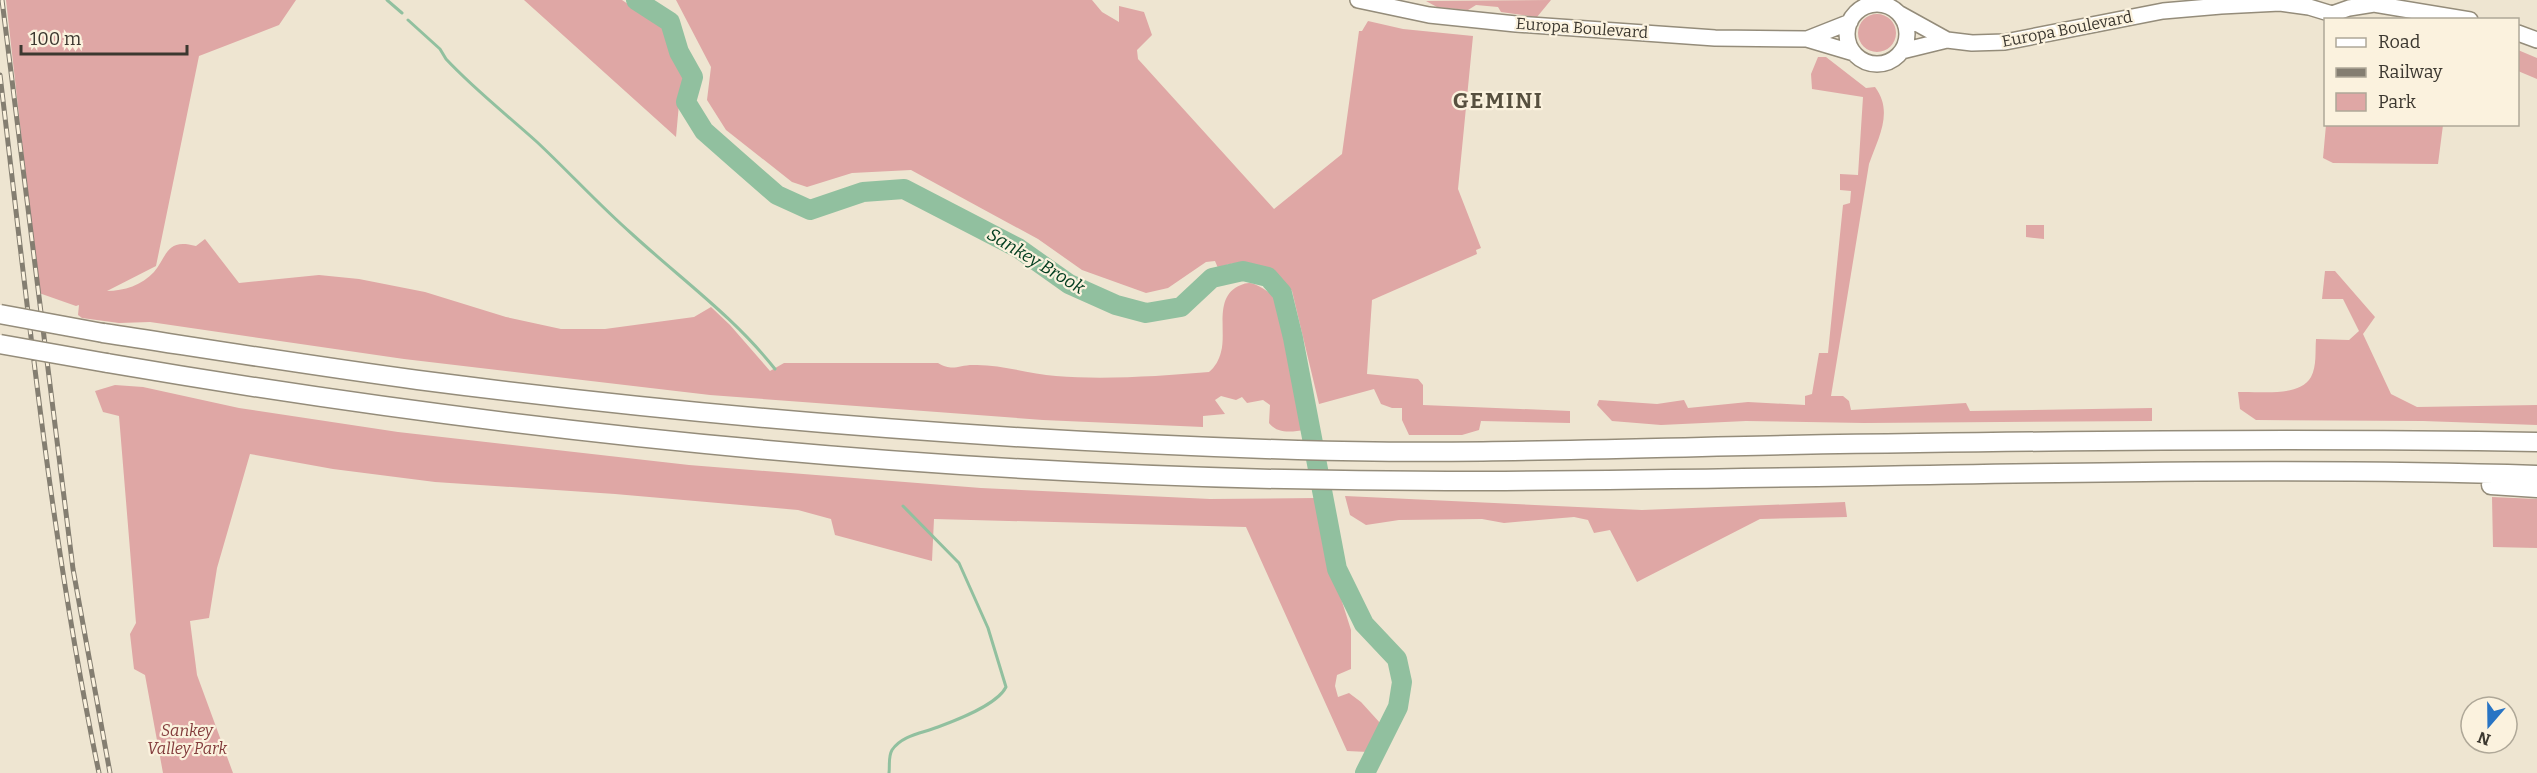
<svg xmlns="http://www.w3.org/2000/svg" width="2537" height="773" font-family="Bitter,serif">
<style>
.green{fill:#dfa7a5}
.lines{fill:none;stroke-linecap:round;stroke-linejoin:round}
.stream{stroke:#91c09f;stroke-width:3}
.river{stroke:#91c09f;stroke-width:20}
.secondary-casing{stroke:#948c7a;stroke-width:18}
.highway-casing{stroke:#948c7a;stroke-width:21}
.secondary{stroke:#fff;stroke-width:15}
.highway{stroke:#fff;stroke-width:18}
.rail-casing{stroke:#847e71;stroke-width:5}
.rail{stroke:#fbf2de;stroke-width:3;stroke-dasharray:9;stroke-linecap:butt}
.highway-bridge-casing{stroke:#948c7a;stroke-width:21;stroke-linecap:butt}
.highway-bridge{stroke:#fff;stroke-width:18}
.labels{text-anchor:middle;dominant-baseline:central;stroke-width:4.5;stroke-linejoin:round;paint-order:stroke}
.street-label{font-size:16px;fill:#3c3830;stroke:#fbf2de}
.park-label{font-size:16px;font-style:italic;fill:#833c3c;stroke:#fbf2de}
.water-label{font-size:18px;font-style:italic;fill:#003c1e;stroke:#fbf2de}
.district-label{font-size:22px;font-weight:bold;letter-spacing:1.5px;fill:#57503f;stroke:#fbf2de}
</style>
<rect width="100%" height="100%" fill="#eee5d1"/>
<!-- green -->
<path class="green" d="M 6,0 L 296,0 L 279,25 L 199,56 L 156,266 L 107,291 C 124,291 142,285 154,272 C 168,255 166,238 196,246 L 205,239 L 239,283 L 319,275 L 359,279 L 425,292 L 506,317 L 561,329 L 605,329 L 694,317 L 711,307 L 730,325 L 770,371 L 784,363 L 938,363 C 953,372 958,365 973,365 C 1000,364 1029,374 1056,376 C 1104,380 1161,376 1209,372 C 1215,367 1219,360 1221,352 C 1227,331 1213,296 1241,285 C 1245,283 1250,282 1254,284 C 1262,287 1271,294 1278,298 L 1305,430 C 1291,432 1278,434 1269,423 L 1270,405 L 1263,400 L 1247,403 L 1242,397 L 1236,400 L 1221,396 L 1215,400 L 1225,414 L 1203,416 L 1203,427 L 1043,420 L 710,395 L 404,359 L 150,322 L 119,323 L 82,318 L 78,315 L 79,305 L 76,306 L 39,293 Z
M 524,0 L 622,0 L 662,27 L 685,81 L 679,104 L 676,137 Z
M 676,0 L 1092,0 L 1102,12 L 1119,22 L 1119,6 L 1144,12 L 1152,35 L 1137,50 L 1138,59 L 1274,209 L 1342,154 L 1359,31 L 1362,31 L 1368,21 L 1403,29 L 1473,36 L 1458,189 L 1481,248 L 1476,250 L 1477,254 L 1372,300 L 1367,374 L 1418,379 L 1423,385 L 1423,405 L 1570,411 L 1570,423 L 1481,421 L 1479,430 L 1462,435 L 1409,435 L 1402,420 L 1402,408 L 1392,408 L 1381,404 L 1374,389 L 1319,404 L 1292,291 C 1276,269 1245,255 1218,268 L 1215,261 L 1206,262 L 1168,288 L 1146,293 L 1082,270 L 1038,239 L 911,170 L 852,173 L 807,187 L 792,182 L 726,130 L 707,100 L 711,67 Z
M 1551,0 L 1537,17 L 1501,12 L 1498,7 L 1476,5 L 1468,10 L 1437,7 L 1426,1 Z
M1858 33a19 19 0 1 1 38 0a19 19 0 1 1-38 0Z
M 2518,50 L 2537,58 L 2537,79 L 2518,71 Z
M 1818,57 L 1826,57 L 1866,88 L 1875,87 C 1894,112 1878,138 1869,164 L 1831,396 L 1843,396 L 1849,401 L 1851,410 L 1966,403 L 1970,411 L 2152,408 L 2152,421 L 1864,423 L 1746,421 L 1661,425 L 1612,421 L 1597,405 L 1599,400 L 1657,404 L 1684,400 L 1688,408 L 1748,402 L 1805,405 L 1805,396 L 1812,394 L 1819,353 L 1828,353 L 1843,205 L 1850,203 L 1851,191 L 1840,190 L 1840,174 L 1858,175 L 1863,97 L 1812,89 L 1811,74 Z
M 2326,125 L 2443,125 L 2438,164 L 2333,163 L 2323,158 Z
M 2026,225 L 2044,225 L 2044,239 L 2026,237 Z
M 2325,271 L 2335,271 L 2375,317 L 2363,334 L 2391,394 L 2417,407 L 2537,405 L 2537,425 L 2423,421 L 2256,420 L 2240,409 L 2238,392 C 2259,391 2299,398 2311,377 C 2317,366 2315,351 2316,339 L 2349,340 L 2359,331 L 2343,299 L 2322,299 Z
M 115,385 L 143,387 L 239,408 L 398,432 L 689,465 L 981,488 L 1210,499 L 1316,498 L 1338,589 L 1351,630 L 1351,669 L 1337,675 L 1335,686 L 1338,697 L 1349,693 L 1361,702 L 1381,724 L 1368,752 L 1347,751 L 1246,527 L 934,519 L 932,561 L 835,535 L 831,519 L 798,510 L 615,494 L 435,482 L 333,469 L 250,454 L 217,568 L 209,618 L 190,621 L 197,675 L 233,773 L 163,773 L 145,675 L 134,669 L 130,634 L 136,623 L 119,416 L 103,412 L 95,391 Z
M 1345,496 L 1642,510 L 1845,502 L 1847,517 L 1760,519 L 1637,582 L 1610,530 L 1594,533 L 1588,520 L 1574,517 L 1504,523 L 1482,519 L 1399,520 L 1366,525 L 1350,515 Z
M 2492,497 L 2537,499 L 2537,548 L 2493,547 Z"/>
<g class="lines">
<!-- stream -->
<path class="stream" d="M 387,0 L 402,13
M 408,20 L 440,49 L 446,59 C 474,89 506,114 537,142 C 569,172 599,205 632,234 C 681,279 734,317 775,369
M 889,773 C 890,765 888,757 892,750 C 902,735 923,733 938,727 C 957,720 997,705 1006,687 L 988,628 L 959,563 L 903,506"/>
<!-- river -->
<path class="river" d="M 636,0 L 670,22 L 679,52 L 693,77 L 686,102 L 704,131 L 738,161 L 777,195 L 810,210 L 863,192 L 904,189 L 1018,248 L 1069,284 L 1116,305 L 1146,313 L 1181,307 L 1212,278 L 1243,271 L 1268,277 L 1282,293 L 1293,338 L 1337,569 L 1364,624 L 1397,659 L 1402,682 L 1398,707 L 1365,773"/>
<!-- secondary casing -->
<g class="secondary-casing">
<path id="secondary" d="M 1358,0 L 1429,15 L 1516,24 L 1715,38 L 1807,39 L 1854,53
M1847 34a30 30 0 1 1 60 0a30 30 0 1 1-60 0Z
M 1900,14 L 1947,40
M 2518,33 L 2537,40
M 1807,39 L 1850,22
M 1902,51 L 1947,40 L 1972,43 L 2005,42 L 2163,11 L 2221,6 L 2280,3 L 2309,7 L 2332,14 L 2349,8 L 2374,4 L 2470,20"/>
</g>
<!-- highway casing -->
<g class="highway-casing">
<path id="highway" d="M 103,333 C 208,349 313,366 418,380 C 710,418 1004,441 1298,450 C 1462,455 1626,448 1789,445 C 2038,441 2288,438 2537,442
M 107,363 C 549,439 998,481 1447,481 C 1810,481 2174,464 2537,475
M 2491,485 L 2537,488"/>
</g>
<!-- secondary -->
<use href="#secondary" class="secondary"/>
<!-- highway -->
<use href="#highway" class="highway"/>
<!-- rail casing -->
<g class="rail-casing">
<path id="rail" d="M 2,0 L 73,569 L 110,773
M 0,75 C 28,308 51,543 99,773"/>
</g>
<!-- rail -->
<use href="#rail" class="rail"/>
<!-- highway-bridge casing -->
<g class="highway-bridge-casing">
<path id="highway-bridge" d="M 0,314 L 103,333
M 0,344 L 107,363"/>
</g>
<!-- highway-bridge -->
<use href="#highway-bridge" class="highway-bridge"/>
</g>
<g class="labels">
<!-- street labels -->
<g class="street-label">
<text transform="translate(1582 28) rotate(4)">Europa Boulevard</text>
<text transform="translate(2067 29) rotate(-11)">Europa Boulevard</text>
</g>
<!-- park labels -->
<g class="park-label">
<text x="187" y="730">Sankey<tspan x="187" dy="18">Valley Park</tspan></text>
</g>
<!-- water labels -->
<g class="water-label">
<text transform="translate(1036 261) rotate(31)">Sankey Brook</text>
</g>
<!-- district labels -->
<g class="district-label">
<text x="1498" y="100">GEMINI</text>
</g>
</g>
<!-- legend -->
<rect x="2324" y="18" width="195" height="108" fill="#fbf2de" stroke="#afa898" stroke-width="1.5"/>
<rect x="2336" y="38" width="30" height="9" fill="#ffffff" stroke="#afa898" stroke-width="1.5"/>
<text x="2378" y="48" font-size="18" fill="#3c3830">Road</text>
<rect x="2336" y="68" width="30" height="9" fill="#847e71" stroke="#afa898" stroke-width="1.5"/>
<text x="2378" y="78" font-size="18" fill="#3c3830">Railway</text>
<rect x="2336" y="93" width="30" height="18" fill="#dfa7a5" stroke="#afa898" stroke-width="1.5"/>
<text x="2378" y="108" font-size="18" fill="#3c3830">Park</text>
<!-- north arrow -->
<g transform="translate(2489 725) rotate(200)"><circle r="28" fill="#fbf2de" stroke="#afa898" stroke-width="1.5"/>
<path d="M0-4.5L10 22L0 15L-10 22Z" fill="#2874c4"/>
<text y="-9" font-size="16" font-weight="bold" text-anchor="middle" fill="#3c3830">N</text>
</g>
<!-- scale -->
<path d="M21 45v9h166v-9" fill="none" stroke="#3c3830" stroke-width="3"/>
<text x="30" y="45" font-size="18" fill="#3c3830" stroke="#fbf2de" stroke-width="4.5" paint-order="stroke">100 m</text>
</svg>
